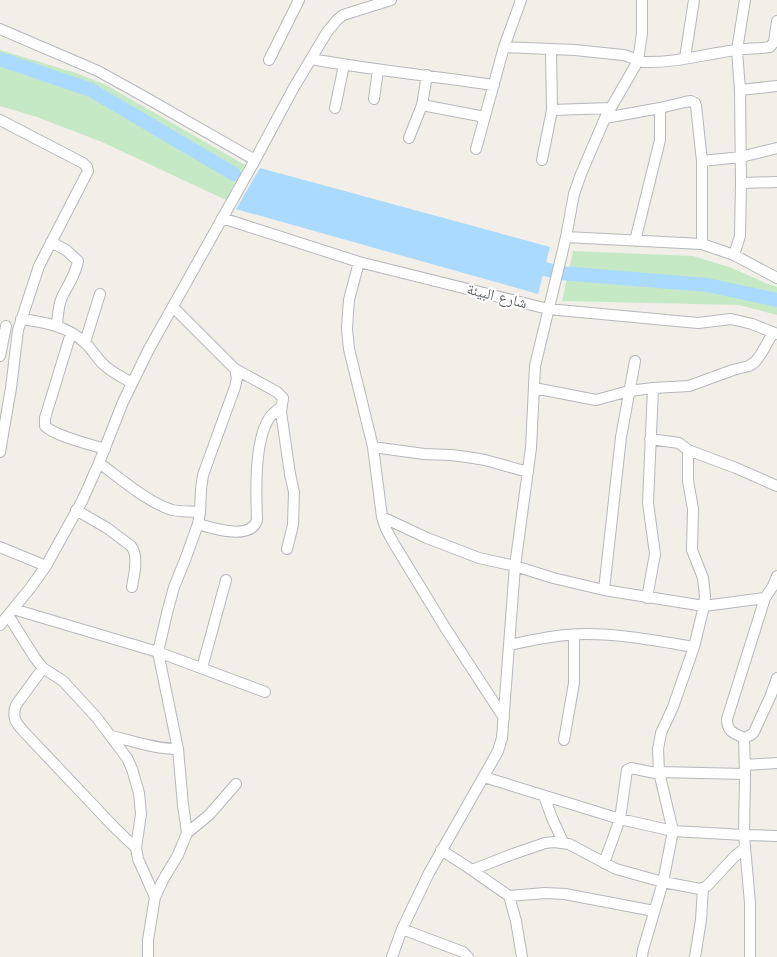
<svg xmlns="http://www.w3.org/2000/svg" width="777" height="957" font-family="'Work Sans','Noto Naskh Arabic',sans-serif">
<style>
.green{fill:#c5e8c5}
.water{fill:#aadaff}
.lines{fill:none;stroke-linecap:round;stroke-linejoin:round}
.river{stroke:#aadaff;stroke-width:14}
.minor-casing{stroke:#b5b8bc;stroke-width:12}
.minor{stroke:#fff;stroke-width:10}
.labels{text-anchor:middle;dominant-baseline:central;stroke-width:4.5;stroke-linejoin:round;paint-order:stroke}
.street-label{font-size:15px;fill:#5f6368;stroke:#fff}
</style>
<rect width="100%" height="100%" fill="#f1efe8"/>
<!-- green -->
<path class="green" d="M 0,50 L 76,73 L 106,85 L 245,165 L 226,200 L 102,142 L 37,117 L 0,106 Z
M 573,251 L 693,256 L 732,268 L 765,283 L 777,287 L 777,315 L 739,305 L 562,301 Z"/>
<!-- water -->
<path class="water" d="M 260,168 L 550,247 L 538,294 L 236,209 Z"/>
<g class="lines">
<!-- river -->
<path class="river" d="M 0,59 L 91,90 L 234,174
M 526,264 L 560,273 L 707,285 L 777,300"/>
<!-- minor casing -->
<g class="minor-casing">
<path id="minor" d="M 0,29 L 98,71 L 143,96 L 255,160
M 504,47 L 575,50 L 623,55 C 630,56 637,61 644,62 C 675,63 706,54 736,50 C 747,48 759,49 770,47 L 774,42 L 777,21
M 685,58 L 694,0
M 311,59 C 372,70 433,76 494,85
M 269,60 L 299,0
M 740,90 L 777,86
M 374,99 L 378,70
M 422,105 L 485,117
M 335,108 L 344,65
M 552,110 L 611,108
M 605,118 L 660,108 L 685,102 L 691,101 L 695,103 L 696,106 L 702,161 L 702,244
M 0,120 L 83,163 L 87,167 L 88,171 L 39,266 L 18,330 L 11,388 L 0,452
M 409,138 L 422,105 L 427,75
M 476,149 L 504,47 L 521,0
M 542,160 L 552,110 L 551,49
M 702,161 L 741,157 L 777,148
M 741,183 L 777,182
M 222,218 L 359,262 L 548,309 L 698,323 L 731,319 L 752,324 L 777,334
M 566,237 L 702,244 L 734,255 L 777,278
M 635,241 L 660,140 L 660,108
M 51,242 L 66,250 L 78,261 C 76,274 68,285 62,297 C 58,306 58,316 57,325
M 734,255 L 740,236 L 741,183 L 740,90 L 737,50 L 745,0
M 359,262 L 349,300 L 348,313 L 347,329 L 349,349 L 373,447 L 382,517 L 386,529 L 393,542 L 446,629 L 504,718
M 173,307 L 235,369 L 237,378 L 235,387 L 203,475 L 201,489 L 200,512 L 198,524 L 185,560 L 174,587 L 167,613 L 158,652 L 178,749 L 183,805 L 187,833
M 21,319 C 44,322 68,326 85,343 C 92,349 96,357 103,364 C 111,372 122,377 132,383
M 71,333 L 45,418 L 45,426 C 55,436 89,444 105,449
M 85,342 L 100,294
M 0,356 L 6,326
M 235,369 L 277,392 L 283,398 L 281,412 L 290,474 L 294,492 L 293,525 L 287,549
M 534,388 L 596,400 L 629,391 L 653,388 L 689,386 L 733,370 L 749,366 L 755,362 L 761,354 L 773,333
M 650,439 L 679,443 L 688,450 L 736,468 L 777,486
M 373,447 L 424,454 L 451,455 L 467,457 L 485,460 L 528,472
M 99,463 C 120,478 147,502 172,510 C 181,512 191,511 200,512
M 76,510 L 107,528 L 131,546 C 139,556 134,575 132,587
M 382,517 L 427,538 L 479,558 L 515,566 L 553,578 L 604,590 L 704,606 L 705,596 L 703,578 L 692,550 L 693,509 L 688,481 L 688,450
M 198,524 C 212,528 251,541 257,520 C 256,493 254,439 270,417 C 273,413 277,410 281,407
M 0,547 L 46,566
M 777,576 L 773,586 L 765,598 L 727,719 C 727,732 734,733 744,738 L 751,735 L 754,732 L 771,695 L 777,678
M 604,590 L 621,437 L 635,361
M 647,598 L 655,554 L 648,503 L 653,388
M 13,609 L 158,652 L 265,692
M 8,615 L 35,658 L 43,668 L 63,681 L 97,718 L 127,758 L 132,769 L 139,793 L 141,814 L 136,848 L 138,859 L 155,897
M 0,625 L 31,587 L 46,566 L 82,501 L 99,463 L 123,402 L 149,349 L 255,160 L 293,89 L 327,32 L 337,20 L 343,15 L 391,0
M 509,645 C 534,640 559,634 586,634 C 622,634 658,641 694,647
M 43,668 L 16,705 C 11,719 17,724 26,734 L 114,827 L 136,848
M 202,668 L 226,580
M 111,736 C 133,741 155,749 178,749
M 744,738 L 745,774 L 744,835 L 750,903 L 750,957
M 564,740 L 574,683 L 574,635
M 745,765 L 777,763
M 659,772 L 745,774
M 484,777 L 620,819 L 673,831 L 744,835 L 777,836
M 544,796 L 552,818 L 563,842
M 441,850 L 466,866 L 509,896 L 545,893 L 565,894 L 654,911
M 604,863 L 620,819 L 627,770 L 631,768 L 660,774
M 472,870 L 513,854 L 545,843 L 554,842 L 569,844 L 616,869 L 663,882 L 700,889 L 707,886 L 735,856 L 745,848
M 509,896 L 516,921 L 522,957
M 402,929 L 463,952 L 468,957
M 148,957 L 148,940 L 155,897 L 163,880 L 178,855 L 187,833 L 209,815 L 236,784
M 392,957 L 402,929 L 429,873 L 493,760 L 498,751 L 502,738 L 515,566 L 531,448 L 535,366 L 566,237 L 574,194 L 581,174 L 605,118 L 638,61 L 642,33 L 642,0
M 642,957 L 643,950 L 663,882 L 673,831 L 659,772 L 658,749 L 661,733 L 673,707 L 694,647 L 704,606 L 765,598
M 695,957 L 701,920 L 703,888"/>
</g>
<!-- minor -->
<use href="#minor" class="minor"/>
</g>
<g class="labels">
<!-- street labels -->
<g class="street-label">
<text transform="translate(497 296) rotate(14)">شارع البيئة</text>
</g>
</g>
</svg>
